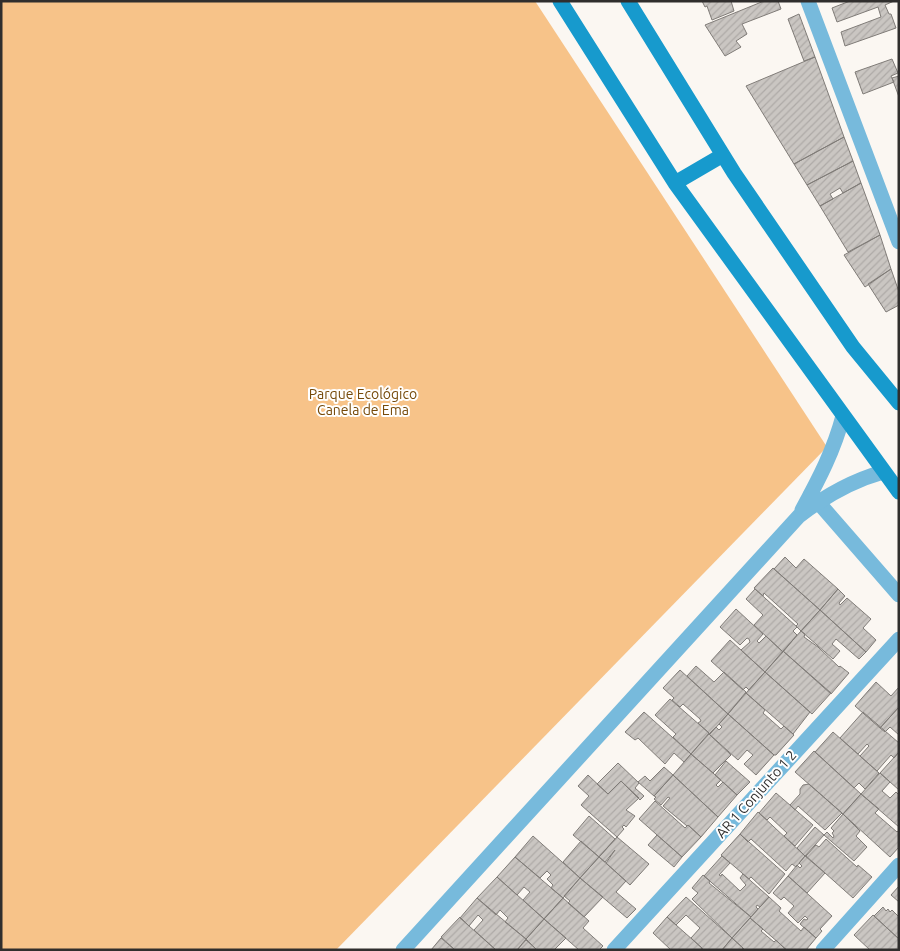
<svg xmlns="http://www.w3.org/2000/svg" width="900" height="951" font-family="Ubuntu,sans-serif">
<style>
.green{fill:#f7c389}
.building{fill:url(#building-hatch);stroke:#807c78}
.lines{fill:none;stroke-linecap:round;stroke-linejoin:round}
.minor{stroke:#77badc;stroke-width:15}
.tertiary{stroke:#77badc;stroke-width:15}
.secondary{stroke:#179acd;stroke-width:15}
.labels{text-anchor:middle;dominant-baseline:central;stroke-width:4;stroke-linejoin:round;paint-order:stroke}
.park-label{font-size:14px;fill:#764a0a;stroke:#fff}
.street-label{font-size:14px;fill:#302e2d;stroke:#fff}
</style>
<defs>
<pattern id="building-hatch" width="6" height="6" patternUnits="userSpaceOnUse" patternTransform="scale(1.25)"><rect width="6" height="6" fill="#cac6c2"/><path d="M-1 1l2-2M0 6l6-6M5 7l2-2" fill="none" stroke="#aeaaa7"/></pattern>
</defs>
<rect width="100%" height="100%" fill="#fbf7f2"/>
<!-- green -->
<path class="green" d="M 1,1 L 535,1 L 827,447 L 336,950 L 1,950 Z"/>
<!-- building -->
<path class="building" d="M 702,1 L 731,1 L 734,11 L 712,20 L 707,6 L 705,7 Z
M 764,1 L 778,1 L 781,9 L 742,24 L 747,34 L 736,41 L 741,47 L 725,56 L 705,25 Z
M 850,1 L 894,1 L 885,5 L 889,14 L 891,14 L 896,28 L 845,46 L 841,32 L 881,17 L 878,7 L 837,22 L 832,8 Z
M 799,14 L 815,57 L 804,61 L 788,19 Z
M 815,57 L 844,137 L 794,164 L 746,86 Z
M 892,59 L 898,73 L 891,76 L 894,82 L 863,94 L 855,72 Z
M 899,76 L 899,97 L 892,78 Z
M 844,137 L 853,161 L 807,185 L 794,164 Z
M 853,161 L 861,183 L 843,193 L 840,188 L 830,194 L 833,199 L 820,206 L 807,185 Z
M 861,183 L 880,235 L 848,252 L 820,206 Z
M 880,235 L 891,269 L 865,287 L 844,255 Z
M 891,269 L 899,292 L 899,305 L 886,312 L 868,284 Z
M 785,557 L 796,568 L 804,559 L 838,589 L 820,610 L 774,569 Z
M 773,568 L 820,610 L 801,631 L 796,626 L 798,624 L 764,593 L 763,596 L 754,588 Z
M 755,589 L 797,627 L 793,631 L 797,635 L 783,652 L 754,625 L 763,615 L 746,599 Z
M 838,589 L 845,596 L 839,603 L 840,605 L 847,598 L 871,619 L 863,628 L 876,640 L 866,652 L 820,610 Z
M 736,609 L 763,634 L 757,641 L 759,643 L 766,636 L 783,652 L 765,672 L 741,650 L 750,642 L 749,639 L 747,638 L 740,645 L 720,627 Z
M 820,610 L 866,652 L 859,659 L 836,639 L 832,644 L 840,651 L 833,659 L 801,631 Z
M 801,631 L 805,634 L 804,637 L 818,647 L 839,667 L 840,666 L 849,673 L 831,694 L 783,651 Z
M 730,640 L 765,672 L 749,690 L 746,687 L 743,690 L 711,661 Z
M 783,651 L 831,693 L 812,714 L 765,672 Z
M 696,666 L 714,682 L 724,672 L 746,692 L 728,714 L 687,676 Z
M 680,670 L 728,714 L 710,734 L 698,723 L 701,721 L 700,719 L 683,704 L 680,707 L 672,700 L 674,698 L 663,688 Z
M 765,672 L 810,712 L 793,734 L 746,693 Z
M 876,682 L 891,696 L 899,687 L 899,707 L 880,728 L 855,706 Z
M 746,693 L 765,710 L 763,713 L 781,729 L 784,726 L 794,735 L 776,755 L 774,755 L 728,714 Z
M 670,699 L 709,733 L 691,754 L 673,737 L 676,734 L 655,715 Z
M 899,707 L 899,735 L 890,727 L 885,732 L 880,728 Z
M 644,712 L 691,754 L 684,762 L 674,753 L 665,764 L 638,738 L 635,740 L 625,732 Z
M 863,712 L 899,743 L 899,752 L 894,758 L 891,755 L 877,771 L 860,756 L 869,746 L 867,744 L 858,754 L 840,738 Z
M 728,714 L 774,755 L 756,775 L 744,764 L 753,755 L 747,750 L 738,760 L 709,734 L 716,727 L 719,730 L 722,727 L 719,724 Z
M 833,732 L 879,773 L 865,789 L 859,783 L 854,788 L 815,752 Z
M 709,734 L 731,755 L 713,773 L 691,754 Z
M 814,751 L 861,794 L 843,814 L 795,772 Z
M 899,752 L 899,790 L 880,773 Z
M 691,754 L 721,780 L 716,785 L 718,787 L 723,782 L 737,795 L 718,817 L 673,775 Z
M 726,761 L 750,782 L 737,795 L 715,775 Z
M 618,763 L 639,783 L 635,788 L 644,796 L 640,800 L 621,781 L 608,794 L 597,784 Z
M 664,767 L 673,775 L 654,796 L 638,782 L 645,776 L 650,781 Z
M 880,773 L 890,782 L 882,791 L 890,798 L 896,792 L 899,795 L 899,827 L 861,794 Z
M 588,775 L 608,794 L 621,781 L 639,798 L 626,810 L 635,816 L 626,827 L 624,825 L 622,827 L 624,829 L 617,837 L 581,805 L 589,796 L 578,786 Z
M 673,775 L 718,817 L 701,837 L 688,825 L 687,826 L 663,806 L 670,798 L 668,797 L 661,805 L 654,799 L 656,797 L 654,796 Z
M 809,784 L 842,813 L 825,830 L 798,806 L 795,810 L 790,805 L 800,794 L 800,789 L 803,785 Z
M 776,793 L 813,825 L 795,846 L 784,836 L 787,833 L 770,817 L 767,820 L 759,813 Z
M 861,794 L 879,809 L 875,813 L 897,832 L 899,830 L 899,847 L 890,857 L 843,814 Z
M 655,801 L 685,828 L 688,825 L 701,837 L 682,857 L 639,819 Z
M 758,812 L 805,856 L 796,867 L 792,864 L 786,871 L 751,839 L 748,842 L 740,834 Z
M 843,814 L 860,831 L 856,836 L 867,847 L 854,861 L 824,835 L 827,832 L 833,838 L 834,836 L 832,833 L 834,831 L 831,828 Z
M 589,816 L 615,839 L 599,857 L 573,835 Z
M 815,827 L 824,835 L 805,856 L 797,848 Z
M 740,834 L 785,874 L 769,894 L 751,877 L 749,879 L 721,855 Z
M 657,835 L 682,857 L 674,867 L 648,845 Z
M 533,836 L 580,878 L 563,898 L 551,888 L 553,885 L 547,879 L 551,875 L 547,871 L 540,878 L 515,857 Z
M 617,837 L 649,864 L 630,885 L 606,863 L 615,850 L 605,862 L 599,857 Z
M 826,839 L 857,867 L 858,865 L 872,877 L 853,898 L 806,856 L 816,845 L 819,847 Z
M 581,841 L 599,857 L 580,878 L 563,862 Z
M 722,856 L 730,863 L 719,875 L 721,876 L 722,874 L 740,891 L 746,885 L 740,878 L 743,874 L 769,897 L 760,907 L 757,905 L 756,907 L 758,909 L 751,917 L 704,876 Z
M 805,856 L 825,873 L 807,893 L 788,876 L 797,865 L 800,868 L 802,866 L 799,863 Z
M 515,857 L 563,898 L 544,919 L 523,900 L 530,892 L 524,887 L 517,895 L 497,877 Z
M 599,857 L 626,881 L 616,892 L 636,909 L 627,918 L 580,878 Z
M 703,875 L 710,881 L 709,883 L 751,917 L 732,938 L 692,899 L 698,893 L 692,888 Z
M 788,876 L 832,916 L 820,929 L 822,931 L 816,938 L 800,924 L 804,919 L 806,920 L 808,919 L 805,916 L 798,923 L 788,913 L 794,906 L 784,897 L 781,900 L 773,893 Z
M 497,877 L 544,919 L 526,939 L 505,922 L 508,918 L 500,910 L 496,915 L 477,898 Z
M 580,878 L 603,897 L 584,917 L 568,903 L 570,901 L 564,896 Z
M 899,886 L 899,902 L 891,895 Z
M 686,897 L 732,938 L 722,950 L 704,950 L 691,938 L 700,928 L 686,915 L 676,925 L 667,917 Z
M 769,897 L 781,908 L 779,911 L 801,931 L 804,927 L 816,938 L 806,950 L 787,950 L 750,918 Z
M 477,898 L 526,939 L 517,950 L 496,950 L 474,930 L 483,920 L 478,915 L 469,926 L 460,918 Z
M 563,898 L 589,921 L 583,928 L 603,946 L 599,950 L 579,950 L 544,919 Z
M 883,907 L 886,911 L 888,909 L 890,912 L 892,910 L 899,917 L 899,939 L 874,916 Z
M 873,915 L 899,939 L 899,950 L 870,950 L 854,935 Z
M 460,917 L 469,926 L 496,950 L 455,950 L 441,937 Z
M 667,917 L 702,948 L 700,950 L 671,950 L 653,933 Z
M 750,918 L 763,929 L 761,931 L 774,942 L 776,940 L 786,950 L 745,950 L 743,948 L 732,938 Z
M 544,919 L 566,938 L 554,950 L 537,950 L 526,939 Z
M 441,938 L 455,950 L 431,950 Z
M 732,938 L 743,948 L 741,950 L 722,950 Z
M 526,940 L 537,950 L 517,950 Z"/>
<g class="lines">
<!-- minor -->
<path class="minor" d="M 808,1 L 899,242
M 811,494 L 899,595
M 614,950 L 899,639
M 823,950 L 899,865"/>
<!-- tertiary -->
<path class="tertiary" d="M 802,510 C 819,479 834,450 843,416
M 403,950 L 799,516 C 825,496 851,481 883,472"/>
<!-- secondary -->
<path class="secondary" d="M 560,1 L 675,183 L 899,492
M 628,1 L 734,173 L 853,347 L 899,403
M 675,183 L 723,155"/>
</g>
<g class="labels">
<!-- park labels -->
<g class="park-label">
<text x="363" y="394">Parque Ecológico<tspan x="363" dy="16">Canela de Ema</tspan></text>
</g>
<!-- street labels -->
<g class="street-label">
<text transform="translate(756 794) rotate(-48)">AR 1 Conjunto 1 2</text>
</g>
</g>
<!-- border -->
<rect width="900" height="951" fill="none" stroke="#302e2d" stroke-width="5"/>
</svg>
